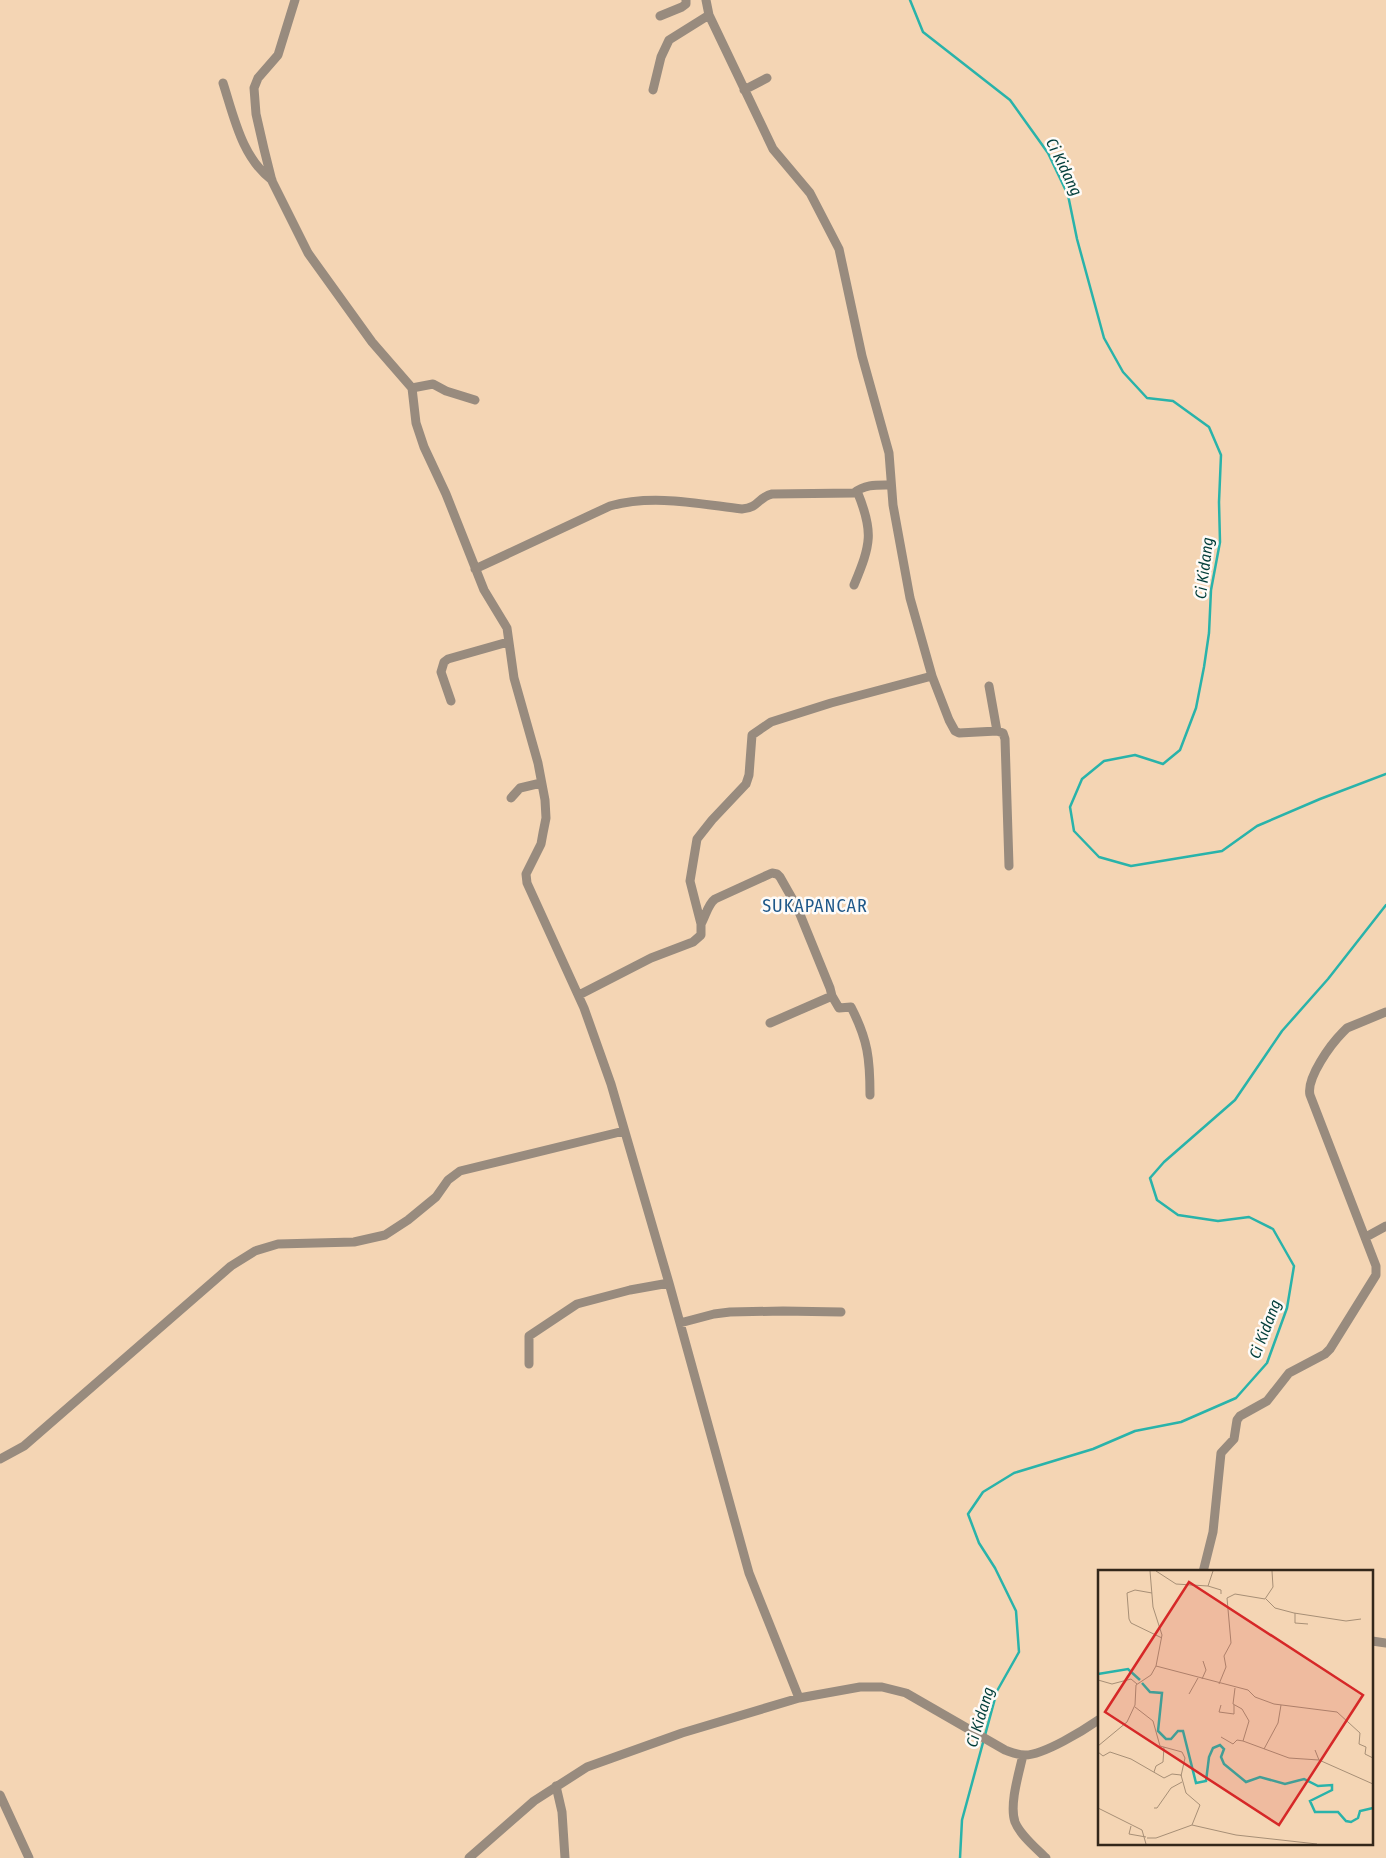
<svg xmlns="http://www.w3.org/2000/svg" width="1386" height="1858" font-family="'Fira Sans Condensed',sans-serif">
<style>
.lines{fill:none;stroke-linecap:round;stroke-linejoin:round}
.stream{stroke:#29b3aa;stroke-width:2.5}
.street{stroke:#988b7e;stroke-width:9}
.labels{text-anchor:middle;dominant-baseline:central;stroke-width:5;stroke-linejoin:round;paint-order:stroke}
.water-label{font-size:16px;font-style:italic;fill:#003d39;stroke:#fefbf8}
.quarter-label{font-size:18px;letter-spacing:1px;fill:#1e5788;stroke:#fefbf8}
.inset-river{fill:none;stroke:#29b3aa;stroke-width:2.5}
.inset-road{fill:none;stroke:#a78f76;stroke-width:1}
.view{fill:#d62828;fill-opacity:0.15;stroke:#d62828;stroke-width:2.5}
.inset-edge{fill:none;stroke:#33271a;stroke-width:2.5}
</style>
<rect width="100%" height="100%" fill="#f4d5b4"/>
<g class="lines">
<!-- stream -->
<path class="stream" d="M 910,0 L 923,32 L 1010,100 L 1048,153 L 1068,195 L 1077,239 L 1104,338 L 1123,372 L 1147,398 L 1173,401 L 1209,427 L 1221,455 L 1219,502 L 1220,542 L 1211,590 L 1209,633 L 1204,667 L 1196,708 L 1180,750 L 1163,764 L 1135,755 L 1104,761 L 1082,779 L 1070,807 L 1074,831 L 1099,857 L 1131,866 L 1222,851 L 1257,826 L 1320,799 L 1386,774
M 960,1858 L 962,1820 L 997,1691 L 1019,1652 L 1016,1611 L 995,1568 L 979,1543 L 968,1514 L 983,1492 L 1014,1473 L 1093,1449 L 1135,1431 L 1181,1422 L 1236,1398 L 1267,1363 L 1287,1308 L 1294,1266 L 1273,1229 L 1249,1217 L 1218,1221 L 1178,1215 L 1157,1200 L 1150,1178 L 1164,1162 L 1235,1100 L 1282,1031 L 1328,979 L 1386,905"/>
<!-- street -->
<path class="street" d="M 295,0 L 278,55 L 258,78 L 254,88 L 256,114 L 264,149 L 272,181 L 308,253 L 372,342 L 412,388 L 416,423 L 424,447 L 446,494 L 484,590 L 507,628 L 514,678 L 538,763 L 545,800 L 546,818 L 543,833 L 541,844 L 526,874 L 527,883 L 584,1008 L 611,1084 L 669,1283 L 749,1573 L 799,1698
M 709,15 L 773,149 L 810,193 L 839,249 L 862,356 L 889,453 L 893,505 L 910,598 L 932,676 L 949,720 L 955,731 L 959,733 L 997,731 L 1003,733 L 1005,739 L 1009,866
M 660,16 L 682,7 L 686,4 L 686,0
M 223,83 C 234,117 242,158 272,180
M 653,90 L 661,57 L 669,40 L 709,15 L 706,0
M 744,90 L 767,78
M 412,388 L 433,384 L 446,391 L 475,400
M 475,569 L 610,506 C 653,494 699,504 742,509 C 759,508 758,497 772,494 L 854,493 C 865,484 877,485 891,485
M 854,585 C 871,544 874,532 857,491
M 989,686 L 997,731
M 451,701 L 441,672 L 444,662 L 448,659 L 508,642
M 511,798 L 520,788 L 541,783
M 701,924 C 706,915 708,904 715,899 L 772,873 L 777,874 L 780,877 L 797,907 L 830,988 L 832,996 L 770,1023
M 579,995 L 651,958 L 693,942 L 701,935 L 701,924 L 690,881 L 697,839 L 712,820 L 746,784 L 749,775 L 752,735 L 771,722 L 831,703 L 932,676
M 832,996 L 839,1008 L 851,1007 C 868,1040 870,1059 870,1095
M 1366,1237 L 1386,1226
M 680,1323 L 714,1314 L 730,1312 L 783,1311 L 841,1312
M 529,1364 L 529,1336 L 577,1304 L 630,1290 L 669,1283
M 0,1459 L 24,1446 L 231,1266 L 255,1251 L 278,1244 L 354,1242 L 385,1235 L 408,1220 L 436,1197 L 448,1180 L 460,1171 L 624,1131
M 1203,1572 L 1213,1532 L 1221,1453 L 1234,1439 L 1237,1420 L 1240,1416 L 1267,1401 L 1289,1373 L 1325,1354 L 1330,1349 L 1376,1275 L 1376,1266 L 1310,1095 C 1306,1078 1331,1044 1343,1032 L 1347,1028 L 1386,1012
M 1372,1641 L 1386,1643
M 1023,1755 C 1019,1773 1009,1805 1015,1822 C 1020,1835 1036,1848 1046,1858
M 556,1786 L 562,1812 L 565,1858
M 0,1795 L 29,1858
M 469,1858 L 534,1801 L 587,1767 L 682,1733 L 799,1698 L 860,1687 L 882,1687 L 906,1693 L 1005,1750 C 1011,1752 1018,1755 1025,1755 C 1044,1755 1084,1730 1100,1719"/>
</g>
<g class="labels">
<!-- water labels -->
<g class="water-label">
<text transform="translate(1064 167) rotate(64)">Ci Kidang</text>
<text transform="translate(1204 568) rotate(-83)">Ci Kidang</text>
<text transform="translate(1265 1329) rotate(-69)">Ci Kidang</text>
<text transform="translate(980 1717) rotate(-73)">Ci Kidang</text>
</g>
<!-- quarter labels -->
<g class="quarter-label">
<text x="815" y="906">SUKAPANCAR</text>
</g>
</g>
<!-- overview -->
<g transform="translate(1098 1570)">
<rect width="275" height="275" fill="#f4d5b4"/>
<path class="inset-river" d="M 0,104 L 30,99 L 42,110M 44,113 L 52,122 L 64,123 L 60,161 L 68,169 L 73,169 L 80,161 L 85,161 L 98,213 L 108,211 L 111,187 L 115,178 L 122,175 L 126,179 L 123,187 L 126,194 L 148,212 L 162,207 L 187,214 L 206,209 L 220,216 L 234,215 L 234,220 L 212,231 L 217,242 L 240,242 L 248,251 L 253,252 L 260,248 L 262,241 L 275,238"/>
<path class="inset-road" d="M 58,1 L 78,14 L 110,16M 115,1 L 110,16 L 123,20 L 123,24M 54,23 L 37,20 L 29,23 L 31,49 L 33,53 L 64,68M 168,29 L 177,38 L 196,43 L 248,51 L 263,49M 197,43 L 197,53 L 210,54M 58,96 L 150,120 L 157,127 L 176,134 L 239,142 L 262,163 L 261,174 L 268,177 L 267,184 L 275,188M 104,109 L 108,100 L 105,91M 0,110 L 14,114 L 33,109 L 39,114M 121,114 L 128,97 L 126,86 L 133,73 L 129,28 L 137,24 L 167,29 L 175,17 L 174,1M 137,118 L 135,134 L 144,139 L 151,151 L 145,171M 91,124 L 100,108M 123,135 L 121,142 L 136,144 L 136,135M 37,137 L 55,151 L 62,176 L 84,182 L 87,188 L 83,206M 123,167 L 135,174 L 139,170 L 145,171 L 191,188 L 221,190M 0,176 L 29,152 L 37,135 L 38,115 L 53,105 L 58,96 L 64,65 L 55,37 L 52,1M 166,179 L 180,153 L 183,135M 217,180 L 221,190 L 275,214M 0,182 L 5,186 L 12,182 L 33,189 L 66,208 L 74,204 L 83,205 L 88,223 L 102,235 L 94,255M 56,202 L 58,196 L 65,192 L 66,177M 0,238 L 44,260 L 48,274M 56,238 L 59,238 L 73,218 L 84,212M 33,256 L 31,264 L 48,267M 49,268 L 58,268 L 94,255 L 138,265 L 219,274"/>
<path class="view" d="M 91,12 L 265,125 L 181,255 L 7,142 Z"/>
<rect width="275" height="275" class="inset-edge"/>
</g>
</svg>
